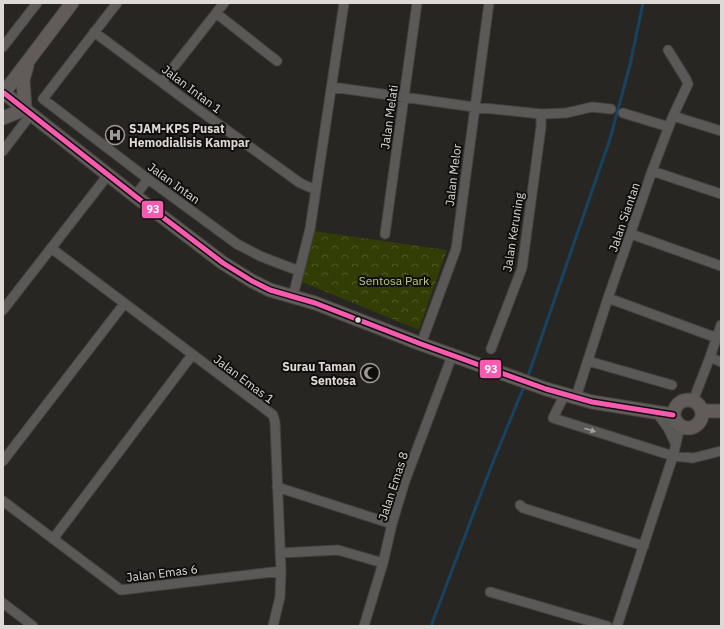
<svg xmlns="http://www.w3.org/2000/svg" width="724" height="629" font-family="'IBM Plex Sans',sans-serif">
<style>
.forest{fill:url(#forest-crowns)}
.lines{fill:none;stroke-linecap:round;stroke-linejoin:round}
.stream{stroke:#174361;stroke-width:3}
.street-casing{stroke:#454341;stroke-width:11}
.secondary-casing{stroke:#454341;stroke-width:15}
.street{stroke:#5b5957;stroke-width:9}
.secondary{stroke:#615c5a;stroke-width:13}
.bus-1-casing{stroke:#110f0d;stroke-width:8}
.bus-1{stroke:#f75aaf;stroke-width:5}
.oneway{fill:#a29f9d}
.bus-dot{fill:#dcd9d6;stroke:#110f0d;stroke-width:1.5}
.labels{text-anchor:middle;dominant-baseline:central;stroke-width:4;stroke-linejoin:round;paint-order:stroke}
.street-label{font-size:12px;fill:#dcd9d6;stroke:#110f0d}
.poi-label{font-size:12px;font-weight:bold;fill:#dcd9d6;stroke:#110f0d;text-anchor:start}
.park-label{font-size:12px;fill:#bad171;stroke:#110f0d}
.line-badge{stroke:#110f0d;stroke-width:1.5}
.badge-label{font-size:11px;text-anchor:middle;font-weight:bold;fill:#fff}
</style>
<defs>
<pattern id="forest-crowns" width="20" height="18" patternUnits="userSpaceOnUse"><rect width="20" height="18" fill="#323c05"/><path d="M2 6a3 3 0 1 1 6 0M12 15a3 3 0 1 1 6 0" fill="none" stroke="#4f5829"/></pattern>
</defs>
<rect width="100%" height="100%" fill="#282623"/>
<!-- forest -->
<path class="forest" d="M 314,231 L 447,250 L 419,330 L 302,282 Z"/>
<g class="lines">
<!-- stream -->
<path class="stream" d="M 527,379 L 610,139 L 630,65 L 643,3
M 431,626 L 491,467 L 525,384"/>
<!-- street casing -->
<g class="street-casing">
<path id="street" d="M 117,3 L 43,99 L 148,179 L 237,244 L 260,256 L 299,271
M 216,13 L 277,61
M 94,32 L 199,110 L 300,183 L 316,190
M 3,47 L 37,3
M 162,82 L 224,3
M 332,87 L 474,107 L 541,114 L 566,113 L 592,107 L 611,109
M 623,113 L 669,127
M 673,116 L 721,131
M 3,151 L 31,114
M 652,171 L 721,194
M 135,196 L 148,179
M 385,234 L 417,3
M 631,234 L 721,266
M 51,248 L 273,415 L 275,422 L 281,571 L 280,597 L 273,626
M 293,296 L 310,229 L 344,3
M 608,298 L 717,338
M 3,310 L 108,175
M 421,344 L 456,249 L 489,3
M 491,349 L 522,268 L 541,127 L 541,114
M 710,357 L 721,362
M 588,361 L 672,385
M 565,394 L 553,418 L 673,456 L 693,458 L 721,451
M 576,397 L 608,298 L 652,171 L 673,116 L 688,84 L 686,79 L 668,50
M 693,401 L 710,357 L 721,325
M 657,413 L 668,428 L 676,445
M 3,461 L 124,304
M 277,487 L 392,524
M 3,501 L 121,590 L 281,571
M 520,505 L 523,508 L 644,546
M 53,539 L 192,355
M 280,553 L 338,550 L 383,563
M 490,592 L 607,626
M 3,603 L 33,626
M 364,626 L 383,563 L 392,524 L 405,481 L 452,356
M 617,626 L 673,456 L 680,427"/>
</g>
<!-- secondary casing -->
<g class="secondary-casing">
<path id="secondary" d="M 4,93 L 135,196 L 223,263 L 252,281 L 270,290 L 315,303 L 421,344 L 546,389 L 592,402 L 673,415
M 3,94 L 72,3
M 25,109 L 23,80 L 27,66
M 3,118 L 25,109
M674 414a14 14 0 1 1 28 0a14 14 0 1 1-28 0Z
M 702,411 L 721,411"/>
</g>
<!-- street -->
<use href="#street" class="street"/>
<!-- secondary -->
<use href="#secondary" class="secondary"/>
<!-- bus-1 casing -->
<g class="bus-1-casing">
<path id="bus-1" d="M 4,93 L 135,196 L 223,263 L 252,281 L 270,290 L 315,303 L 421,344 L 546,389 L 592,402 L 673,415"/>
</g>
<!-- bus-1 -->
<use href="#bus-1" class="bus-1"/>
</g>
<!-- one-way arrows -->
<defs><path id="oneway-solid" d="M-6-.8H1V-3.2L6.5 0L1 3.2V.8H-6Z"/></defs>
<use class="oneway" href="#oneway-solid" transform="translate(590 430) rotate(18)"/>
<!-- icons -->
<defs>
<g id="hospital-ring" transform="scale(1)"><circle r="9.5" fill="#110f0d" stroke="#9d9a97" stroke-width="1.5"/><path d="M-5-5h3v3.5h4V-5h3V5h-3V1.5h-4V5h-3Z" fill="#9d9a97"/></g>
<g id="mosque-ring" transform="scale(1)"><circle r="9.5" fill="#110f0d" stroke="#9d9a97" stroke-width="1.5"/><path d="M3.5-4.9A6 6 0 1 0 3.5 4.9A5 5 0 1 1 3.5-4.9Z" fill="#9d9a97"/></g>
</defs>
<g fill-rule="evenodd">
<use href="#hospital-ring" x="115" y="135"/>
<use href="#mosque-ring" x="370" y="373"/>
</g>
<!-- markers -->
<circle class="bus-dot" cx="358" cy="320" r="3.5"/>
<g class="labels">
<!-- street labels -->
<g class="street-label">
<text transform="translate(192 89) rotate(37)">Jalan Intan 1</text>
<text transform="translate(389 117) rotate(-82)">Jalan Melati</text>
<text transform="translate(453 175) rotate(-83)">Jalan Melor</text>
<text transform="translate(174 183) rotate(36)">Jalan Intan</text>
<text transform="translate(624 217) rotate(-71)">Jalan Siantan</text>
<text transform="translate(513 232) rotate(-81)">Jalan Keruning</text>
<text transform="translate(244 379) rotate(37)">Jalan Emas 1</text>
<text transform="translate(393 486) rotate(-72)">Jalan Emas 8</text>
<text transform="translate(162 573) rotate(-7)">Jalan Emas 6</text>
</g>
<!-- poi labels -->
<g class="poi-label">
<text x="129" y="128">SJAM-KPS Pusat<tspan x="129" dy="14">Hemodialisis Kampar</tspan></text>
<text x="356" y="366" text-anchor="end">Surau Taman<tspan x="356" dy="14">Sentosa</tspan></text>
</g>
<!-- park labels -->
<g class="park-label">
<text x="394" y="280">Sentosa Park</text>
</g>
</g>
<g class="line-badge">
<rect x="141" y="200" width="23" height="19" rx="4" fill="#f75aaf"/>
<rect x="479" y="359" width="23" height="20" rx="4" fill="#f75aaf"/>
</g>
<g class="badge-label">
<text x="153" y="213">93</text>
<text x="491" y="373">93</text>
</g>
<!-- border -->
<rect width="724" height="629" fill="none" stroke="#dcd9d6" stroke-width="8"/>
</svg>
